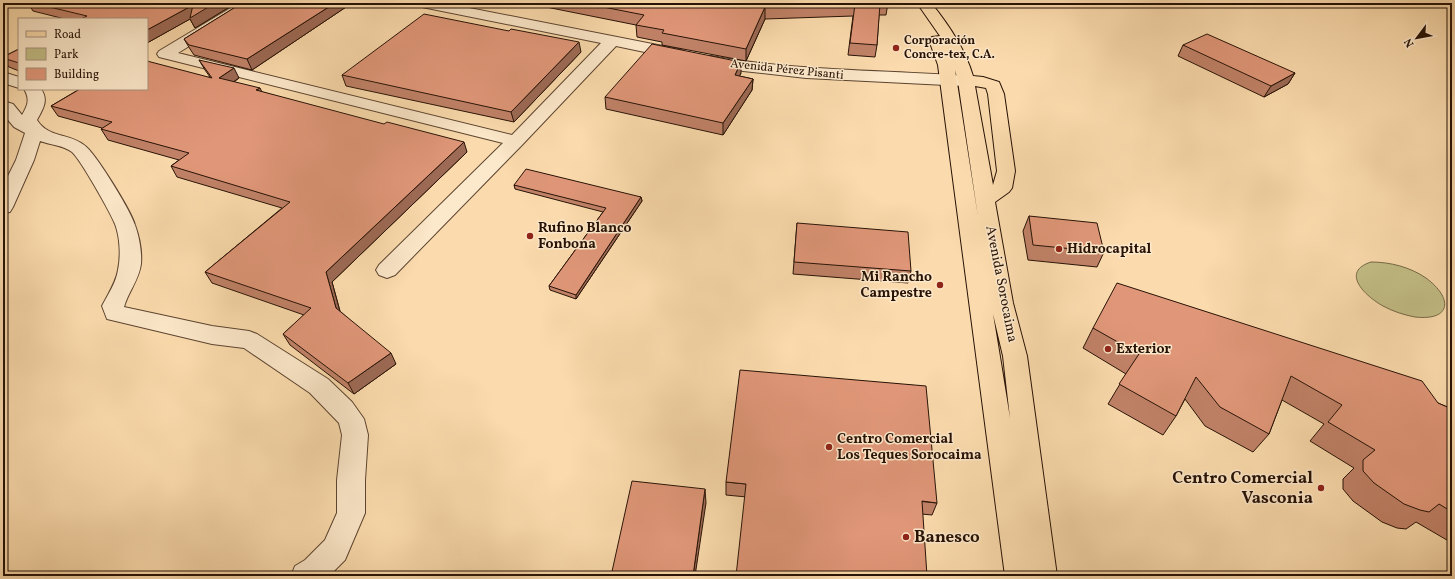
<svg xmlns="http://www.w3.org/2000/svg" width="1455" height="579" font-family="Vollkorn,serif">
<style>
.green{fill:#c3be86;stroke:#756846}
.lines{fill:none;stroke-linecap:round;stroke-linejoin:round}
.street-casing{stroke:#5c4430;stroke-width:2}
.primary-casing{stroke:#271206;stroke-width:2}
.street{fill:#fce8ca;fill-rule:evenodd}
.primary{fill:#fbdbad;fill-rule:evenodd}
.wall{fill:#c18268;stroke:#271206}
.shaded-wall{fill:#9d6a55;stroke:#271206}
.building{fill:#e09779;stroke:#271206}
.poi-dot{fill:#8f2418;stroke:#fce8ca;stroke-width:1.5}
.labels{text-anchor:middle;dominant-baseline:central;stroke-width:3;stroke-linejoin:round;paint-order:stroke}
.far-poi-label{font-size:12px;font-weight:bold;fill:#271206;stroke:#fce8ca;text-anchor:start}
.far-street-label{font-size:12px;fill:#271206;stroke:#fce8ca}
.poi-label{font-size:14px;font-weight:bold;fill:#271206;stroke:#fce8ca;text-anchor:start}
.street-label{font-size:14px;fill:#271206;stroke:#fce8ca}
.near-poi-label{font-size:17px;font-weight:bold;fill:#271206;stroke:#fce8ca;text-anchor:end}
</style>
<rect width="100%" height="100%" fill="#fbdbad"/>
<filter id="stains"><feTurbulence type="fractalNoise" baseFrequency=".005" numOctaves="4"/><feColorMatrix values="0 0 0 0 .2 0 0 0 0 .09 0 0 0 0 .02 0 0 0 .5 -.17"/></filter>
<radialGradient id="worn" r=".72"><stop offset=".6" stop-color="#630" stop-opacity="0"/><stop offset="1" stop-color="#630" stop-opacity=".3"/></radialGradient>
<!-- green -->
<path class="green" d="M 1371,262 C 1390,262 1410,267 1426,278 C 1453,298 1452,321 1415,317 C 1404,315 1392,311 1383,306 C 1365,296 1340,272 1371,262 Z"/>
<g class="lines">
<!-- street casing -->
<g class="street-casing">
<path id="street" d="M 239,3 L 256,3 L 254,6 L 178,53 L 512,135 L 601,43 L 422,7 L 417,6 L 415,3 L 444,3 L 678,49 L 684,51 L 686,54 L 684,57 L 678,59 L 616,46 L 522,145 L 395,275 L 387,278 L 379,275 L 376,270 L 379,265 L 503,143 L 159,57 L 157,54 L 159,51 Z
M 711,56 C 795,71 881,70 966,76 L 972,78 L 974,81 L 972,84 L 966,86 L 806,78 L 743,71 L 705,64 L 703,61 L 705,58 Z
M 3,72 L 19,77 L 19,88 L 3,83 Z
M 24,89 L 41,89 C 49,100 43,109 37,120 C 48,138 69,133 84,145 C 95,152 131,211 135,225 C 139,236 142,252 141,264 C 139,280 128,292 124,307 L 212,326 L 249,331 L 257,334 L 328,379 L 352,402 L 364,419 L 368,435 L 365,480 L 365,513 L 345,560 L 329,576 L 291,576 L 295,566 L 305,560 L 325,540 L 337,513 L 337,480 L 342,435 L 339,423 L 310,393 L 244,348 L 212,344 L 107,319 L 102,306 C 108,294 116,283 118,270 C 121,256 120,237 115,224 C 110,212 81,160 72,152 C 63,145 51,145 40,141 L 34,160 L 13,207 L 10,212 L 3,213 L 3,186 L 16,160 L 25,133 L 14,127 L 3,114 L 3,101 L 13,104 L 22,115 C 28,105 30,99 24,89 Z"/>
</g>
<!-- primary casing -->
<g class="primary-casing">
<path id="primary" d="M 917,3 L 931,3 C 949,25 965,49 973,76 L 983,77 L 999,82 L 1004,94 L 1015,171 L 1012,188 L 1009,192 L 995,202 L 1013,303 L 1027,356 L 1057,576 L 1005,576 L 938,65 L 929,40 L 932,37 L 940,36 ZM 955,70 L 958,81 L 978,217 ZM 975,86 L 986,88 L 988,94 L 997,171 L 993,185 ZM 993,314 L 1003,356 L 1010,418 Z"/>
</g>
<!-- street -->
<use href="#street" class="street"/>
<!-- primary -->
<use href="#primary" class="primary"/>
</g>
<!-- wall -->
<path class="wall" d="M 28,3 L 236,3 L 195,28 L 190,19 L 147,43 L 147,19 L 65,19 L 33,11 Z
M 242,3 L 352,3 L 252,70 L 194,55 L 190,49 L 184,39 Z
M 526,3 L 888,3 L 886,15 L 879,15 L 877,45 L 875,57 L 848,55 L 853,16 L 765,19 L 746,61 L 662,45 L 662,42 L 637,37 L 636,25 Z
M 1183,45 L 1295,73 L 1288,84 L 1264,97 L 1178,56 Z
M 19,49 L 19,71 L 9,67 L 3,59 L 3,57 Z
M 581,52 L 514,122 L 346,86 L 342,75 Z
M 199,60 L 239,78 L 234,82 L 262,92 L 467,152 L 332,282 L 340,311 L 396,364 L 354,394 L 290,345 L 283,334 L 304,315 L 212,283 L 205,272 L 282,208 L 177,177 L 171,166 L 179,160 L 108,140 L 101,129 L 102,128 L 58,116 L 51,106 L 78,90 L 76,89 L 147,89 L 210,77 L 205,70 Z
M 741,73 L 739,76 L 753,79 L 752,90 L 723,135 L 606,109 L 605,97 Z
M 514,185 L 641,197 L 642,201 L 576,299 L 550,290 L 549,286 L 603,212 L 515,189 Z
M 1029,216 L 1104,252 L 1097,267 L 1028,260 L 1023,231 Z
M 797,223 L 911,271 L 908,283 L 793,274 Z
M 1093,328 L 1438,403 L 1452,409 L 1452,543 L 1416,522 L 1406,529 L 1397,528 L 1382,522 L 1353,501 L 1343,489 L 1343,479 L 1354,468 L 1310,441 L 1324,424 L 1282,400 L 1269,434 L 1253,452 L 1205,426 L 1185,399 L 1176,416 L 1163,435 L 1108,404 L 1126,374 L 1083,348 Z
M 726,482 L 937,503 L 932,515 L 726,495 Z"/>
<!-- shaded-wall -->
<path class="shaded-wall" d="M 215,3 L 236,3 L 195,28 L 190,19 L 147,43 L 147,30 L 193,5 Z
M 335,3 L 352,3 L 252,70 L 247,59 Z
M 765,7 L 765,19 L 746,61 L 746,49 Z
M 579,42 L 581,52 L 514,122 L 511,112 Z
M 741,62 L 741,73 L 735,86 L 735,75 Z
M 234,68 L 239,78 L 224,88 L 219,78 Z
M 1295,73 L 1288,84 L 1264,97 L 1271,86 Z
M 753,79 L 752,90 L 723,135 L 723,123 Z
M 260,88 L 265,98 L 256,90 Z
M 464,142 L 467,152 L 332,282 L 342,319 L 336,308 L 326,272 Z
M 641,197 L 642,201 L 576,299 L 576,295 Z
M 391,353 L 396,364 L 354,394 L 348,383 Z
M 705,489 L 706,503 L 695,576 L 693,576 Z"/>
<!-- building -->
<path class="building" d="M 33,3 L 215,3 L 190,18 L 193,5 L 147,30 L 147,19 L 81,19 L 87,16 Z
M 242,3 L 335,3 L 247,59 L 189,45 L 184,39 Z
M 583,3 L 888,3 L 880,4 L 877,45 L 850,43 L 855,4 L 765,7 L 746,49 L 662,33 L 664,30 L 636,25 L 644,15 Z
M 424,14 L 509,31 L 511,29 L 579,42 L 511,112 L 342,75 Z
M 1207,34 L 1295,73 L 1271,86 L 1183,45 Z
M 652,44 L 741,62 L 735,75 L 753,79 L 723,123 L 605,97 Z
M 19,49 L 19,63 L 3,58 L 3,57 Z
M 199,60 L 234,68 L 219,78 L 260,88 L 256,90 L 384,124 L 387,122 L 464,142 L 326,272 L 336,308 L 391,353 L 348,383 L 283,334 L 311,308 L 205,272 L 290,202 L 171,166 L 189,153 L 101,129 L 112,122 L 51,106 L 80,89 L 147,89 L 147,61 L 212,78 Z
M 526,169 L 641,197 L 576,295 L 549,286 L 606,208 L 514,185 Z
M 1029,216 L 1097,223 L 1104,252 L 1033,245 Z
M 797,223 L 908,232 L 911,271 L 794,262 Z
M 1117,283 L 1422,381 L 1438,403 L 1452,409 L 1452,512 L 1439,504 L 1429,512 L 1420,510 L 1404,504 L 1374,483 L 1363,471 L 1363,460 L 1375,450 L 1328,422 L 1342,405 L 1291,376 L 1269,434 L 1220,407 L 1196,377 L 1176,416 L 1119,384 L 1139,354 L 1093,328 Z
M 740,370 L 926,386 L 937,503 L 922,501 L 927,576 L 736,576 L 746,484 L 726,482 Z
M 632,481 L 705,489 L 693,576 L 611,576 Z"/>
<!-- markers -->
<g class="poi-dot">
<circle cx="896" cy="48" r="4"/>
<circle cx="530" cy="236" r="4"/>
<circle cx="1059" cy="249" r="4"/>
<circle cx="940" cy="285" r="4"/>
<circle cx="1108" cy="349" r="4"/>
<circle cx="829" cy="447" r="4"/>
<circle cx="1321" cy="488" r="4"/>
<circle cx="906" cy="537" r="4"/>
</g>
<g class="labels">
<!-- far-poi labels -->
<g class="far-poi-label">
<text x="904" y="41">Corporación<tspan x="904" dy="14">Concre-tex, C.A.</tspan></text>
</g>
<!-- far-street labels -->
<g class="far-street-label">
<text transform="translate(787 70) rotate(6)">Avenida Pérez Pisanti</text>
</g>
<!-- poi labels -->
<g class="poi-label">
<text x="538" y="228">Rufino Blanco<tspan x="538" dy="16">Fonbona</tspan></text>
<text x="1067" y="249">Hidrocapital</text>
<text x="932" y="277" text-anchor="end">Mi Rancho<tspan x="932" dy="16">Campestre</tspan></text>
<text x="1116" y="349">Exterior</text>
<text x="837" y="439">Centro Comercial<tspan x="837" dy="16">Los Teques Sorocaima</tspan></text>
</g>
<!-- street labels -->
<g class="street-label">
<text transform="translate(1001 284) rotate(79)">Avenida Sorocaima</text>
</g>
<!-- near-poi labels -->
<g class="near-poi-label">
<text x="1313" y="478">Centro Comercial<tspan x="1313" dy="20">Vasconia</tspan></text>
<text x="914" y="537" text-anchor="start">Banesco</text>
</g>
</g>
<!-- margin -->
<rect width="1455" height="579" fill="none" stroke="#fbdbad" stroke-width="16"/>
<rect x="4" y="4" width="1447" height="571" fill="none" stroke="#271206" stroke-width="2"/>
<rect x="8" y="8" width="1439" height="563" fill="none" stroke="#271206"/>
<!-- legend -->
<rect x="18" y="18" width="130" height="72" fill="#fce8ca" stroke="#a7927c"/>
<rect x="26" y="31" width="20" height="6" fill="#fbdbad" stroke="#a7927c"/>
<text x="54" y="38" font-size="12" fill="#271206">Road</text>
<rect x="26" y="48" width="20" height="12" fill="#c3be86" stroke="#a7927c"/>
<text x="54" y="58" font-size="12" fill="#271206">Park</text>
<rect x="26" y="68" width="20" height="12" fill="#e09779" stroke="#a7927c"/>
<text x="54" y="78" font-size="12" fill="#271206">Building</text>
<!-- north arrow -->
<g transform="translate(1417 38) rotate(238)" stroke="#fce8ca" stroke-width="3" paint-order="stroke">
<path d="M0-3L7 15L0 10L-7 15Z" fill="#271206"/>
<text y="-6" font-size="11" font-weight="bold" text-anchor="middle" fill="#271206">N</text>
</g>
<rect width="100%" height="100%" filter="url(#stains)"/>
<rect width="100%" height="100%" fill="url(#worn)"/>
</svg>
